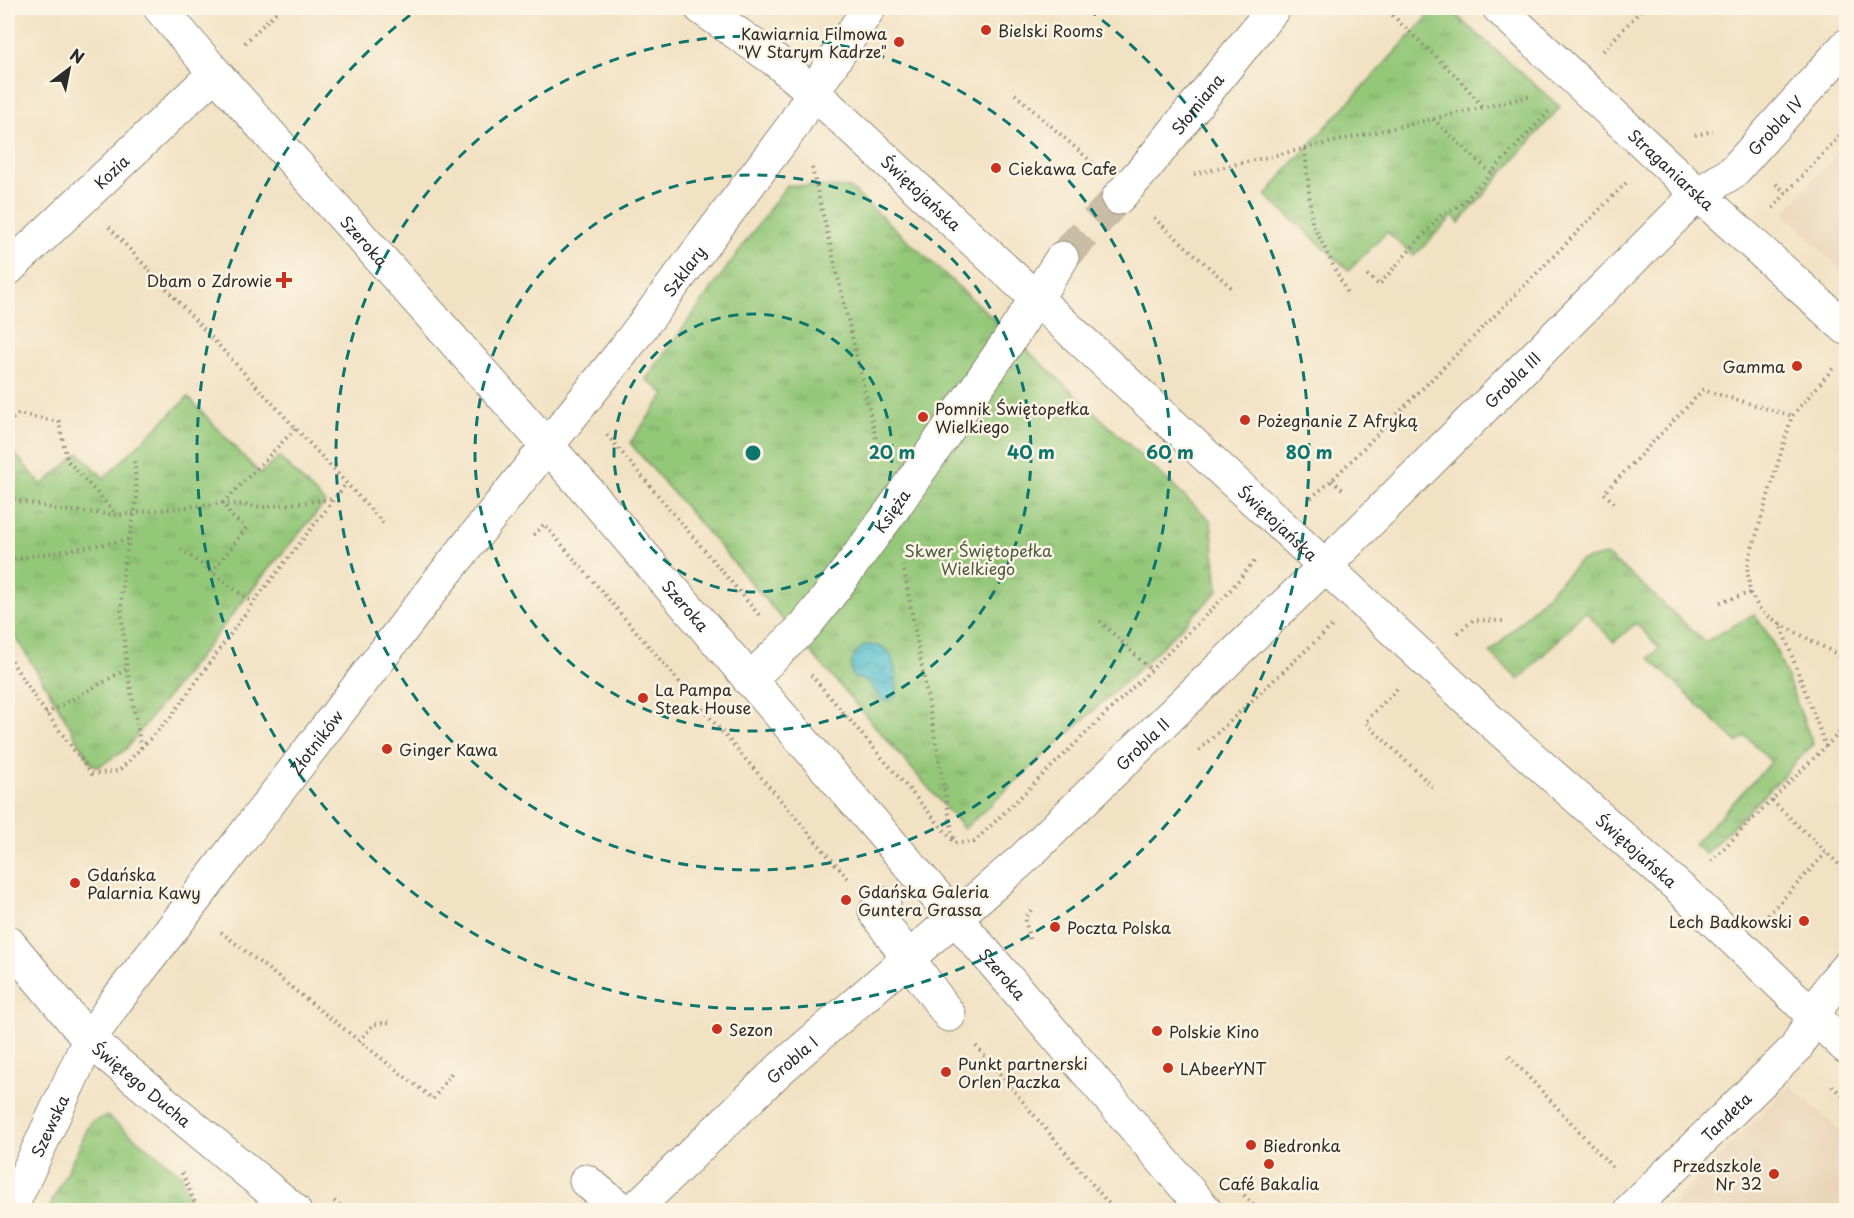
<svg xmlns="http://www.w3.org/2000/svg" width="1854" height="1218" font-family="'Playpen Sans',sans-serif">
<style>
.built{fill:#e9d4b8}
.grass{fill:url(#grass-tufts);stroke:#607a52;stroke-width:1.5}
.water{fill:url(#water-waves);stroke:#40767d;stroke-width:1.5}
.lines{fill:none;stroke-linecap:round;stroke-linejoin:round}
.street-tunnel{stroke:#cabda5;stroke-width:33;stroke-dasharray:33 16;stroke-linecap:butt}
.street-casing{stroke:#8e8678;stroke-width:35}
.path{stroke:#8e8678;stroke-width:4;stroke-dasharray:1.5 4.5;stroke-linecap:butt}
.street{stroke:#fff;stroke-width:33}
.ring{fill:none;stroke:#0f766e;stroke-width:3;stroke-dasharray:10 8}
.poi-dot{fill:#c8321e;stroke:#fcf5e5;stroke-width:2}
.labels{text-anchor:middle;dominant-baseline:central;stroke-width:5;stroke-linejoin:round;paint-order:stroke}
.poi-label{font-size:16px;fill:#2b2b2b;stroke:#fcf5e5;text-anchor:start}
.street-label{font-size:16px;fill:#2b2b2b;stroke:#fcf5e5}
.park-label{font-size:16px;fill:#4a5a42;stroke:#fcf5e5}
.centre{fill:#0f766e;stroke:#fcf5e5;stroke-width:3}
.ring-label{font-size:18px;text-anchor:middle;font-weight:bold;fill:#0f766e;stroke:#fcf5e5;stroke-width:5;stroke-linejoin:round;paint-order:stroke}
</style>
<defs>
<pattern id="grass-tufts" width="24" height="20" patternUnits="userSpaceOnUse" patternTransform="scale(1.5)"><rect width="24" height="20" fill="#94c879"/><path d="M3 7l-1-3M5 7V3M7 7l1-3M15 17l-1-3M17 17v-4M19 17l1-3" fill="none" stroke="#79a363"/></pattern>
<pattern id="water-waves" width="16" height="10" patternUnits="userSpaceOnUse" patternTransform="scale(1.5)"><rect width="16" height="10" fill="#55c1cf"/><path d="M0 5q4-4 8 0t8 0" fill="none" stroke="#479da8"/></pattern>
</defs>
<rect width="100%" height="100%" fill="#fcf5e5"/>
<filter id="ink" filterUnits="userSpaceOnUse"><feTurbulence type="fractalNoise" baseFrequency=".0167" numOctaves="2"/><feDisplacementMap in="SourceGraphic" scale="12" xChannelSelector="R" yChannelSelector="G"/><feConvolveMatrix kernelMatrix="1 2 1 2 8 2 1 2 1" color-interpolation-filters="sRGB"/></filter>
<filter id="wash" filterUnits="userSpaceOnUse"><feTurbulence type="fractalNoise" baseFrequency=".008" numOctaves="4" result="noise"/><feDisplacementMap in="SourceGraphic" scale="24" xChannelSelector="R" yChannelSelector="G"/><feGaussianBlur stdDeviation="1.35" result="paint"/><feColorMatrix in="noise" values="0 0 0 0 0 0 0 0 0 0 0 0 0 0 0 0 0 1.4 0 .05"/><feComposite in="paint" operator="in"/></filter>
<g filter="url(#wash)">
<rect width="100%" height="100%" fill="#f2e2c4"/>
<!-- built -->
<path class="built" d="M 1846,144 L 1846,274 L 1784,213 Z
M 1791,1085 L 1846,1137 L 1846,1210 L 1665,1210 Z"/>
<!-- grass -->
<path class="grass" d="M 1436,8 L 1448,8 L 1560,107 L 1459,223 L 1453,216 L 1414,256 L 1387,232 L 1349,270 L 1266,196 L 1289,167 Z
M 787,185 L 850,188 L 995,320 L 1211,521 L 1218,591 L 1144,664 L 964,829 L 630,443 L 665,394 L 646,379 Z
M 188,397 L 260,474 L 279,457 L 325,503 L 267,571 L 125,750 L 98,767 L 91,763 L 54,699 L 8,625 L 8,446 L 42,485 L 79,453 L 104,478 Z
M 1606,555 L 1636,579 L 1705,642 L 1754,614 L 1772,640 L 1813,744 L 1778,781 L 1705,854 L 1694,844 L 1771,762 L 1746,736 L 1738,743 L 1649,658 L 1659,648 L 1636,623 L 1614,642 L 1585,611 L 1519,680 L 1490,653 L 1580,561 Z
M 107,1116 L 180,1173 L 194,1210 L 48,1210 L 91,1122 Z"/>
<!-- water -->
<path class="water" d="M 864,645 C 870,645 878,645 883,648 C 896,654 896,680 897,693 L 890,701 L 881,700 C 872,687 872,680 854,678 C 847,665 854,654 864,645 Z"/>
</g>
<g filter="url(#ink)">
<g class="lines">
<!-- street-tunnel -->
<path class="street-tunnel" d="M 1062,258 L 1118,198"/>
<!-- street casing -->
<g class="street-casing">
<g id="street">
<path id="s1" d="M 160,8 L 215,73 L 585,488 L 1000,970 L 1205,1210"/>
<path id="s2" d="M 701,8 L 775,60 L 813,92 L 1283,527 L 1496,726 L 1683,891 L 1846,1047"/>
<path id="s3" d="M 1499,8 L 1698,194 L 1846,328"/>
<path id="s4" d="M 1118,198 L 1146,167 L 1274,8"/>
<path id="s5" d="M 8,269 L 215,73"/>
<path id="s6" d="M 749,680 L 804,627 L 825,601 L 893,509 L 1012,336 L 1062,258"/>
<path d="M 884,904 L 875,912 L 949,1015"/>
<path id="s7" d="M 8,942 L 89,1040 L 294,1210"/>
<path d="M 586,1181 L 622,1210"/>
<path id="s8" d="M 10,1210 L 89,1040 L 116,1001 L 203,889 L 439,581 L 624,350 L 792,127 L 813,92 L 869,8"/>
<path id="s9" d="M 634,1210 L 780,1069 L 1023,859 L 1325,566 L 1698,194 L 1733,172 L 1846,46"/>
<path id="s10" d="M 1630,1210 L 1796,1048 L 1832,984 L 1846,968"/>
</g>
</g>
<!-- path -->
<path class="path" d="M 1388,11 L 1460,80 L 1483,107
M 245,43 L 280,8
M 1603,51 L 1643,8
M 1015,94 L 1095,165
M 1433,119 L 1491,173
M 1695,135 L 1713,131
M 1305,149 L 1312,223 L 1348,295
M 812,168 L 880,455
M 1194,174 L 1532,96
M 1776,184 L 1786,193 L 1846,129
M 1773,208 L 1786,193
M 1154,218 L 1232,288
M 109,227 L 386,526
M 1367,275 L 1379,285 L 1441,215 L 1461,205 L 1550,110
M 8,423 L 18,414 L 59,422 L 67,460 L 117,515
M 607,435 L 759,615
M 1332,480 L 1344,491
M 8,498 L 60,510 L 117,515 L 223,503 L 265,507 L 334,499
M 1311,498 L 1332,480 L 1626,183
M 1614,503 L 1604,493 L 1703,390 L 1792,416
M 534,535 L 544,524 L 850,881
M 181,549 L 253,603
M 8,560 L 128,540
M 903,565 L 954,841
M 212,572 L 246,528 L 231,516 L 223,503 L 295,429
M 1720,602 L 1750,593
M 1100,621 L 1151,670
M 1780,624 L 1846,659
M 1458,633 L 1473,620 L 1504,621
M 8,656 L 38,702 L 92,774 L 119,771 L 141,748 L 127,669 L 121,609 L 123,571 L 137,499 L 134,459
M 811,675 L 955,843
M 1397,689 L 1365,722 L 1435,789
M 46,714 L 127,669
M 1826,747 L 1780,624 L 1761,611 L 1750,593 L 1747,566 L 1792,416 L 1835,366
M 141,748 L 170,718 L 253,603 L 346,484
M 1199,750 L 1332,626
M 1772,801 L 1846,871
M 955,843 L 974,842 L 1151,670 L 1227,594 L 1256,559
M 1711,861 L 1846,726
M 1768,915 L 1826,853
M 221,932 L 433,1099 L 452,1072
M 1029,939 L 1025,917 L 1033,908
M 359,1041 L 374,1024 L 390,1022
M 976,1046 L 1114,1210
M 1509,1056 L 1615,1170
M 1832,1086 L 1846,1099
M 182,1173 L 198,1210
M 1244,1195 L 1257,1210
M 334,1201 L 346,1210"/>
<!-- street -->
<use href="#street" class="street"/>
</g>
</g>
<!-- distance rings -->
<g class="ring">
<circle cx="753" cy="453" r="139"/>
<circle cx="753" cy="453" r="278"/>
<circle cx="753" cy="453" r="417"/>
<path d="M1088 9A556 556 0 1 1 418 9"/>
</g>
<!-- markers -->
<g class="poi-dot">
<circle cx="986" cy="30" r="6"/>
<circle cx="899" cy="42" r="6"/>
<circle cx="996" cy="168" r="6"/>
<path d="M281 271h6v6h6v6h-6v6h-6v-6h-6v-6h6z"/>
<circle cx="1797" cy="366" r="6"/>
<circle cx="923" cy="417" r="6"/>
<circle cx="1245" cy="420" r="6"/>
<circle cx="643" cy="698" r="6"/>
<circle cx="387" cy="749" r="6"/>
<circle cx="75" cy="883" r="6"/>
<circle cx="846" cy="900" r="6"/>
<circle cx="1804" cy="921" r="6"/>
<circle cx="1055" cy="927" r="6"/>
<circle cx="717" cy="1029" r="6"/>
<circle cx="1157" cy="1031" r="6"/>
<circle cx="1168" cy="1068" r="6"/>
<circle cx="946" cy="1072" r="6"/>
<circle cx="1251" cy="1145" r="6"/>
<circle cx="1269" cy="1164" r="6"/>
<circle cx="1774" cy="1174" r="6"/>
</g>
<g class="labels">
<!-- poi labels -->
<g class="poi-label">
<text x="998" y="30">Bielski Rooms</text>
<text x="887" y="33" text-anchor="end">Kawiarnia Filmowa<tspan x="887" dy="18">"W Starym Kadrze"</tspan></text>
<text x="1008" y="168">Ciekawa Cafe</text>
<text x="272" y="280" text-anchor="end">Dbam o Zdrowie</text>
<text x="1785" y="366" text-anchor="end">Gamma</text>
<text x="935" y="408">Pomnik Świętopełka<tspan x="935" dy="18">Wielkiego</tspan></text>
<text x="1257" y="420">Pożegnanie Z Afryką</text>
<text x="655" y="689">La Pampa<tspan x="655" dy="18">Steak House</tspan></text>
<text x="399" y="749">Ginger Kawa</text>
<text x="87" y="874">Gdańska<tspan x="87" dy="18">Palarnia Kawy</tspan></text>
<text x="858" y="891">Gdańska Galeria<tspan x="858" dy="18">Guntera Grassa</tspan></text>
<text x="1792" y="921" text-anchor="end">Lech Badkowski</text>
<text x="1067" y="927">Poczta Polska</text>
<text x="729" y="1029">Sezon</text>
<text x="1169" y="1031">Polskie Kino</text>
<text x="958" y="1063">Punkt partnerski<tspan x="958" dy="18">Orlen Paczka</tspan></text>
<text x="1180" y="1068">LAbeerYNT</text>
<text x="1263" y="1145">Biedronka</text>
<text x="1762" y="1165" text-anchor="end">Przedszkole<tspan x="1762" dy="18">Nr 32</tspan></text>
<text x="1269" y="1183" text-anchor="middle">Café Bakalia</text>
</g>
<!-- street labels -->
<g class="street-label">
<text stroke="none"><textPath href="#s4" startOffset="123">Słomiana</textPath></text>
<text stroke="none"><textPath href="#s9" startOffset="1576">Grobla IV</textPath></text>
<text stroke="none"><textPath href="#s3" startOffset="236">Straganiarska</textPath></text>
<text stroke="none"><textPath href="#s5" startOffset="142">Kozia</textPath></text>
<text stroke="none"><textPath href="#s2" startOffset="288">Świętojańska</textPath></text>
<text stroke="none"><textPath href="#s1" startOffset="310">Szeroka</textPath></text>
<text stroke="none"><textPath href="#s8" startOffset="1160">Szklary</textPath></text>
<text stroke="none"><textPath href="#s9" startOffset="1209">Grobla III</textPath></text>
<text stroke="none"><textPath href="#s6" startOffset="222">Księża</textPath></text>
<text stroke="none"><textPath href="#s2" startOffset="774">Świętojańska</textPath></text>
<text stroke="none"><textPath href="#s1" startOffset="796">Szeroka</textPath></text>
<text stroke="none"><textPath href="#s8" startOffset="562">Złotników</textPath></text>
<text stroke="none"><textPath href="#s9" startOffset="690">Grobla II</textPath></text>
<text stroke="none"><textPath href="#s2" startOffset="1260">Świętojańska</textPath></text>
<text stroke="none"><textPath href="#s1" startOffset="1282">Szeroka</textPath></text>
<text stroke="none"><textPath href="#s9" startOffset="218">Grobla I</textPath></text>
<text stroke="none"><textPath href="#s7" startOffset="196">Świętego Ducha</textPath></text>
<text stroke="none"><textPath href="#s10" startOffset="134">Tandeta</textPath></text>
<text stroke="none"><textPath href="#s8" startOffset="93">Szewska</textPath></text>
</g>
<!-- park labels -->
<g class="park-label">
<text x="978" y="550">Skwer Świętopełka<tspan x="978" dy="18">Wielkiego</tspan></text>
</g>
</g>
<circle cx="753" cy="453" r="9" class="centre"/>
<g class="ring-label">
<text x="892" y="459">20 m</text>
<text x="1031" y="459">40 m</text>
<text x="1170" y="459">60 m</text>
<text x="1309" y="459">80 m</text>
</g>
<!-- margin -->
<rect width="1854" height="1218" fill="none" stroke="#fcf5e5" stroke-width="30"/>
<!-- north arrow -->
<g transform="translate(69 69) rotate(32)" stroke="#fcf5e5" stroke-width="4.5" paint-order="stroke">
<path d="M0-4.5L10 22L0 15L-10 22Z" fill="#2b2b2b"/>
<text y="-9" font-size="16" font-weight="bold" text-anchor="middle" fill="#2b2b2b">N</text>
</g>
</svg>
